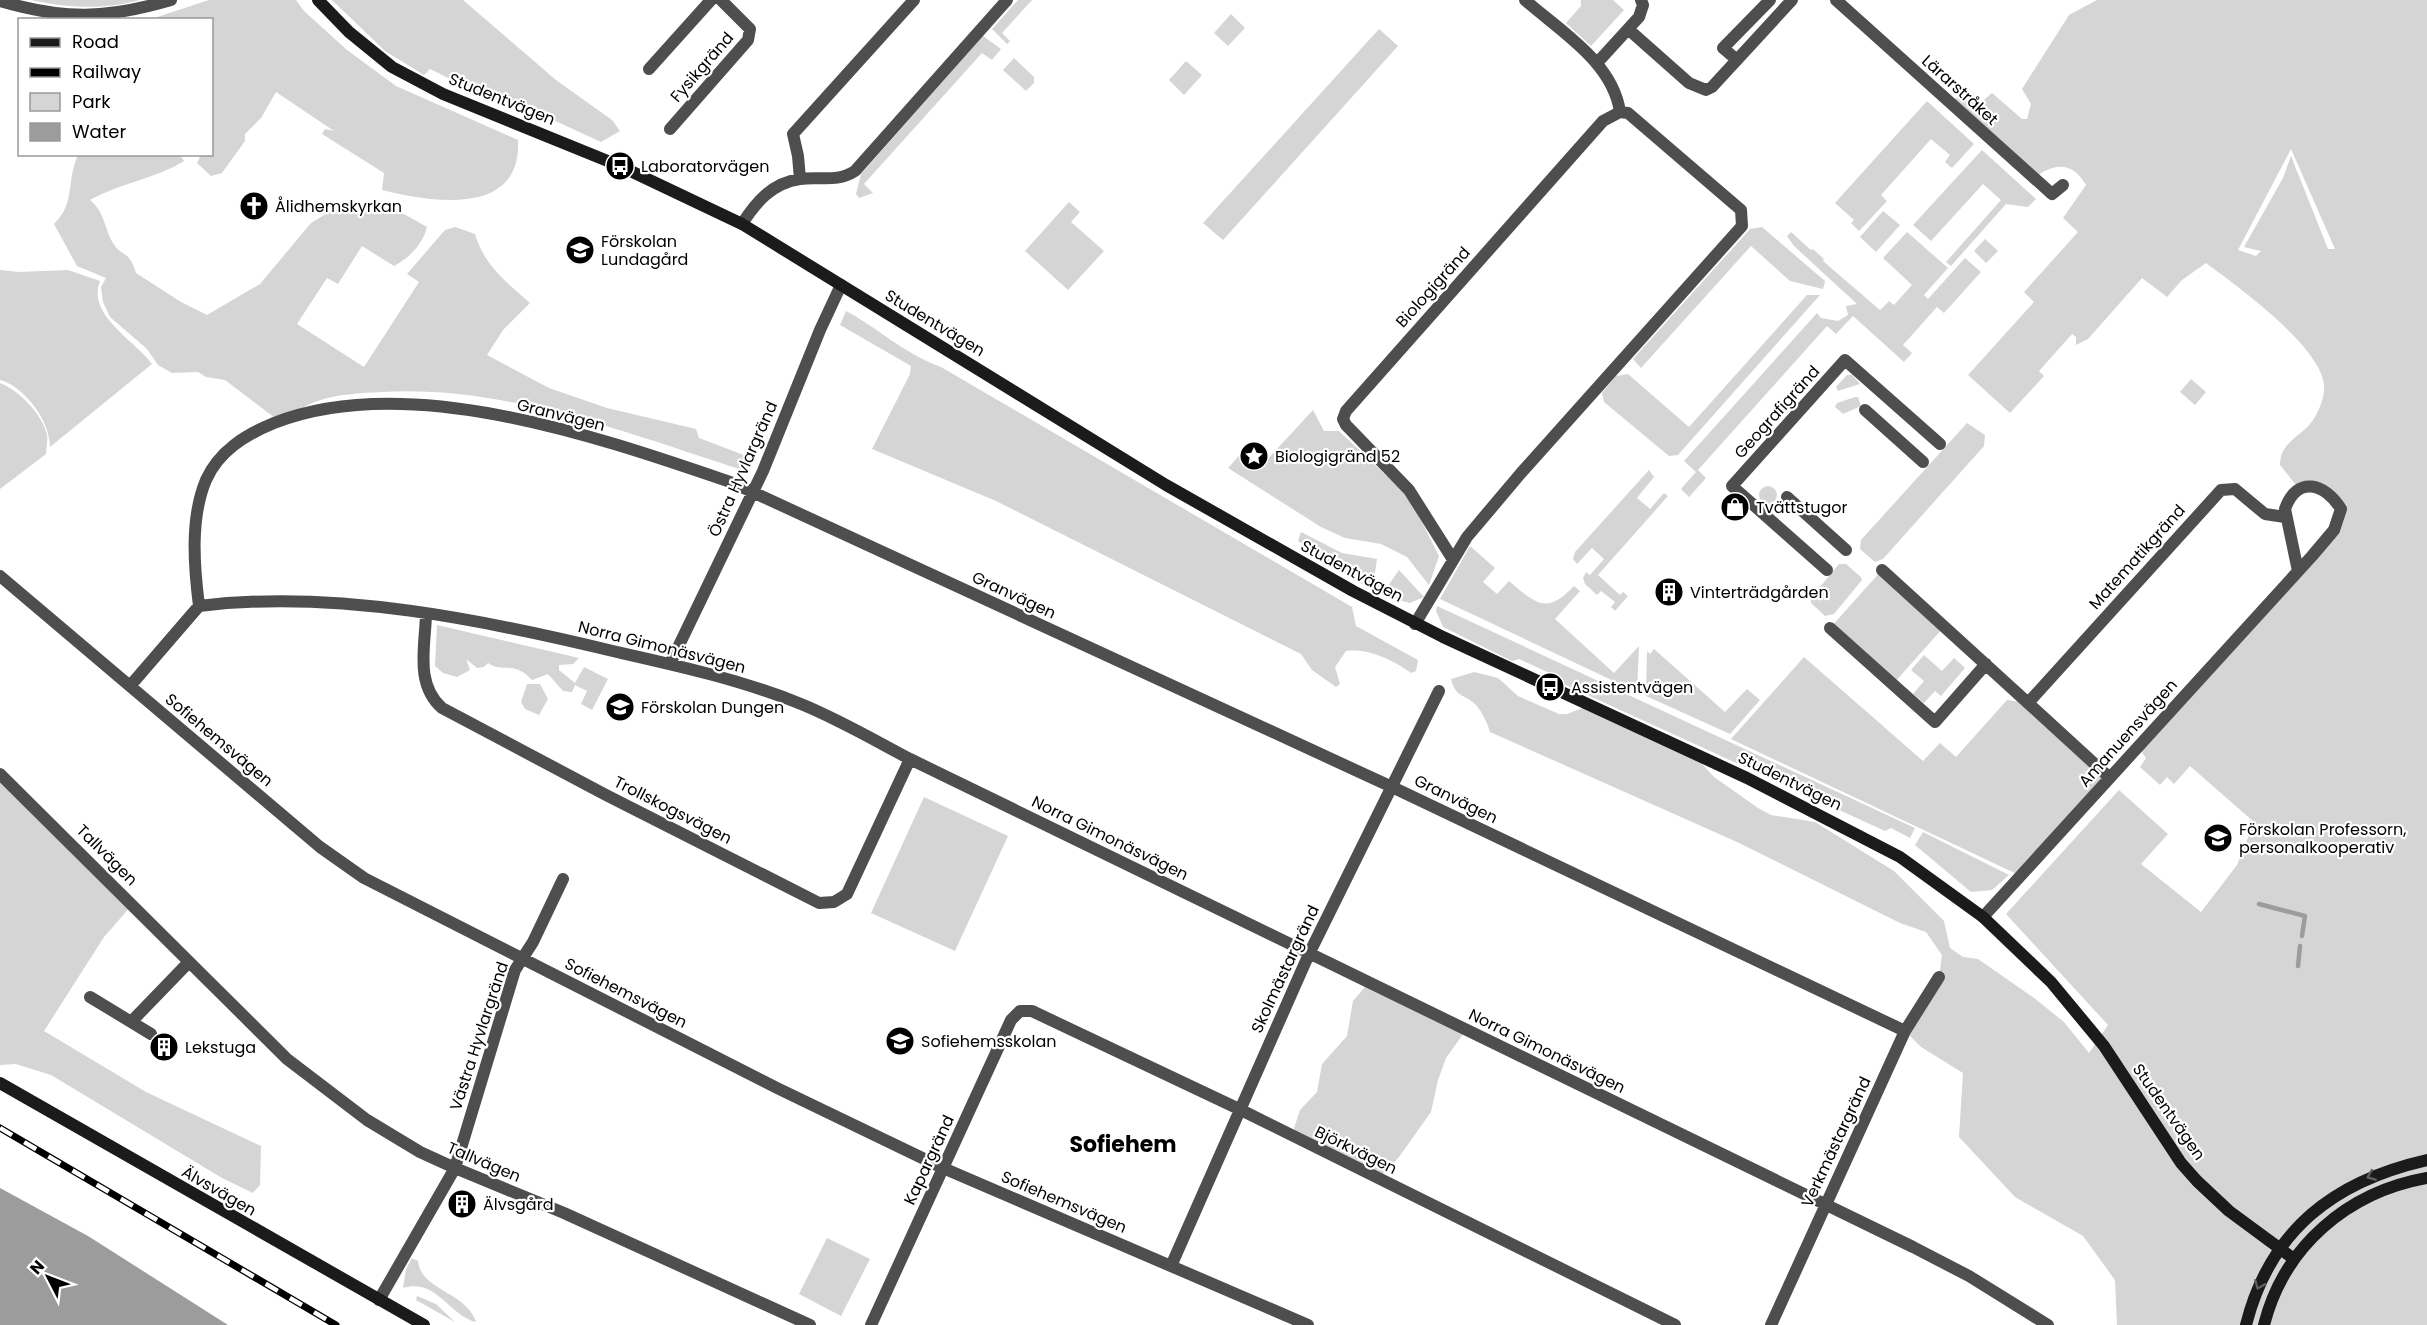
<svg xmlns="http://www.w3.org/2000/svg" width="2427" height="1325" font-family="Poppins,sans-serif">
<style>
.green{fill:#d5d5d5;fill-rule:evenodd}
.water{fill:#9c9c9c}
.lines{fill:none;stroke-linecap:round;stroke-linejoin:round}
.stream{stroke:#9c9c9c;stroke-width:4.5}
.street{stroke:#4e4e4e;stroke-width:12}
.secondary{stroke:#1b1b1b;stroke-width:12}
.rail-casing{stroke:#000;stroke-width:7}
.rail{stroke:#fff;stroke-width:4.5;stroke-dasharray:14;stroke-linecap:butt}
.oneway{stroke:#5f5f5f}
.labels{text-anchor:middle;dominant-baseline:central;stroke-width:4.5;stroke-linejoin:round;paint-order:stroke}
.street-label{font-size:16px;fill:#000;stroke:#fff}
.poi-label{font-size:16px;fill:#000;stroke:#fff;text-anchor:start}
.district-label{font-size:22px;font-weight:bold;fill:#000;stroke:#fff}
</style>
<rect width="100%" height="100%" fill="#fff"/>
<!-- green -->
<path class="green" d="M 31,0 L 140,0 C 105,10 66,8 31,0 Z
M 209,0 L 296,0 L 304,11 L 347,50 L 396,86 L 518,140 C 522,218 430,202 382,190 L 384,173 L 322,134 L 325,129 L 334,131 L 276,92 L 261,118 L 245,134 L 245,141 L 222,173 L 211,176 L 197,163 L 201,155 L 212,154 L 212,20 L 151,19 Z
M 332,0 L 463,0 L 556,80 L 612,120 L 620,131 L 601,142 L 551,119 L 532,105 L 514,105 L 483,95 L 430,69 L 424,75 L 385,51 Z
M 1018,0 L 1032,0 L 1002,33 L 1010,41 L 1007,44 L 992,29 Z
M 1581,0 L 1613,0 L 1624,10 L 1591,46 L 1566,23 L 1581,6 Z
M 2097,0 L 2427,0 L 2427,1325 L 2117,1325 L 2115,1280 L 2083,1236 L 2015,1197 L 1959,1137 L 1963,1073 L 1921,1047 L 1905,1031 L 1939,977 L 1942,955 L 1926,932 L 1900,923 L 1737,842 L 1490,732 C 1487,722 1483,714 1477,706 C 1465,693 1456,699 1451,679 L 1474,672 L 1498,678 L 1518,696 L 1559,714 L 1567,714 L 1590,705 L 1692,753 L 1714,777 L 1758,808 L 1771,815 L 1815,822 L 1894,871 L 1944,921 L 1950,948 L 1963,957 L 1978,959 L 2034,998 L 2064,1022 L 2089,1053 L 2108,1025 L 2006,914 L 2119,790 L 2168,834 L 2141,864 L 2201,912 L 2237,865 L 2254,822 L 2190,766 L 2174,784 L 2167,777 L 2160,785 L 2140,767 L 2146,758 L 2138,747 L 2340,519 L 2331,495 L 2299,489 L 2280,465 C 2280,439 2306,436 2316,415 C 2321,406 2325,394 2324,384 C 2319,345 2237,286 2206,263 L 2182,280 L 2167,297 L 2142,278 L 2088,339 L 2076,345 L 2076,337 L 2072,334 L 2039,371 L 2044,376 L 2010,413 L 1968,375 L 2034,302 L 2024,292 L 2078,232 L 2063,218 L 2086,185 C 2072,161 2054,163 2034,178 L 1951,104 L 1962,91 L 1978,105 L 1992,93 L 2022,119 L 2027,119 L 2031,104 L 2022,89 L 2069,15 ZM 2291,149 L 2335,249 L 2328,249 L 2291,156 L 2283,178 L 2244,247 L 2261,251 L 2256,256 L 2238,250 Z
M 1231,14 L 1245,28 L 1228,46 L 1214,33 Z
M 1379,29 L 1398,46 L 1223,240 L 1203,223 Z
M 983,36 L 1001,49 L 992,60 L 982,53 L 864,184 L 873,193 L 859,198 L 856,194 L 861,174 Z
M 1014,58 L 1034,77 L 1034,83 L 1026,91 L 1003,70 Z
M 1186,61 L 1202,75 L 1184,95 L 1169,80 Z
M 1927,101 L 1974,144 L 1952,168 L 1945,162 L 1950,155 L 1931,139 L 1881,195 L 1887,201 L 1859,231 L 1851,223 L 1854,220 L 1835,203 Z
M 1982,150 L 2036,199 L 2028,207 L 2006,204 L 1951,266 L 1946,262 L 2001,200 L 1983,184 L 1931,241 L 1913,225 Z
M 78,155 L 180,155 L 184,161 C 155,179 120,183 90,200 C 105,212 104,228 113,243 C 122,258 129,249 136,273 L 181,302 L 207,315 L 260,284 L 311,223 L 334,209 L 404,214 L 427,227 C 423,244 409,258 394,266 L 362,246 L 338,284 L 327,278 L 297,324 L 364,367 L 419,282 L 407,274 L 445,230 L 455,227 L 475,234 C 484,265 506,282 530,303 L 503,330 L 487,355 L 549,388 L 607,408 L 696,429 L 699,438 L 749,457 L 743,470 C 626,433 506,385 382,392 C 361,393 335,394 315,402 C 302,407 290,415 279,421 L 225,380 L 206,377 L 198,372 L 172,373 L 158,365 L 147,349 L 110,317 L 103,302 L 101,287 L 106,278 L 77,266 L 54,224 C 76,203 66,180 78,155 Z
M 1069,202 L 1080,212 L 1071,222 L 1104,251 L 1068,290 L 1025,251 Z
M 1883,211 L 1900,225 L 1876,252 L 1860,237 Z
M 1762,227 L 1825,281 L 1823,289 L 1790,281 L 1751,246 L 1641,368 L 1633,359 L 1750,229 Z
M 1791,232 L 1811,250 L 1813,249 L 1824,259 L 1823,261 L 1880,310 L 1889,301 L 1894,305 L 1912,285 L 1883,258 L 1907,232 L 1948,268 L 1924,295 L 1928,299 L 1965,258 L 1981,272 L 1944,313 L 1937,307 L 1903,345 L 1912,353 L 1904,362 L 1853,316 L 1836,334 L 1827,326 L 1698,470 L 1706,478 L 1689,497 L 1681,489 L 1696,472 L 1684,461 L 1817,313 L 1821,318 L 1838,321 L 1848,315 L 1846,306 L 1857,304 L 1794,246 L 1787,236 Z
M 1985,239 L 1998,251 L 1986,263 L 1974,251 Z
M 0,270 L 19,272 L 68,270 L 100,281 C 86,315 136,341 152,364 L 50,447 C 50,421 25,387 0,380 Z
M 1807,295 L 1820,295 L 1678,455 L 1669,456 L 1604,402 L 1602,393 L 1616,376 L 1628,374 L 1689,427 Z
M 846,311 C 878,328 906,355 941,367 L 1352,607 L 1356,626 L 1418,660 L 1416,671 L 1411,673 C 1393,660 1368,648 1346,651 L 1335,667 L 1340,684 L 1336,687 L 1312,670 L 1301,654 L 996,501 L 872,449 L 910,374 L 911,366 L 840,325 Z
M 1847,375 L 1852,375 L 1860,384 L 1838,391 L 1836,387 Z
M 2191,379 L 2206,392 L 2195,405 L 2180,392 Z
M 0,383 C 20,391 42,414 47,435 C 48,441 46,448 46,454 L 0,489 Z
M 1855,397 L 1858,397 L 1861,406 L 1843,414 L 1835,407 L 1837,403 Z
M 1313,410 L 1324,431 L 1339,431 L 1410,498 L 1439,556 L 1429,585 L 1407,557 L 1381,544 L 1345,538 L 1321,527 L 1228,468 L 1246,448 L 1264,463 Z
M 1967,423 L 1985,435 L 1984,446 L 1883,559 L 1875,562 L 1860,549 L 1861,540 Z
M 1649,470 L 1654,477 L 1637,498 L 1650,509 L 1664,493 L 1668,496 L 1598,575 L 1620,595 L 1623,592 L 1628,596 L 1615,611 L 1611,607 L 1615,602 L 1601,591 L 1597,595 L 1585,584 L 1583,578 L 1586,572 L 1590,575 L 1604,559 L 1592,548 L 1577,564 L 1573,559 L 1575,552 Z
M1759 495a9 9 0 1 1 18 0a9 9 0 1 1-18 0Z
M 1301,532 L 1342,553 L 1377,559 L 1374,579 L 1379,587 L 1388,586 L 1399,570 L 1424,597 L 1410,603 L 1384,596 L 1311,555 L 1311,549 L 1298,541 Z
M 1470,546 L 1495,568 L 1483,582 L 1497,594 L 1509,581 C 1536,604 1547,615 1574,586 L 1580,591 L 1555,619 L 1614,673 L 1639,646 L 1637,692 L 1440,599 Z
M 1839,564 L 1846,564 L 1861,577 L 1862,580 L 1834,614 L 1825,616 L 1811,603 L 1811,598 Z
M 1882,570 L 1944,627 L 1893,684 L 1830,628 Z
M 1437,606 L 1915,828 L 1910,838 L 1891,828 L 1885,831 L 1559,682 L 1556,676 L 1519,659 L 1512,661 L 1443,627 L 1436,611 Z
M 437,625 L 579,658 L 573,664 L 559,665 L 559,670 L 575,683 L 584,667 L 608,679 L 592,710 L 581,704 L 587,691 L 575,685 L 572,692 L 563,691 L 548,674 L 532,680 C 512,659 504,674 488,663 L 484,667 L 477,668 L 466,659 L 470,670 L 457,677 L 443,673 L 435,666 Z
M 1654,649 L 1725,712 L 1747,689 L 1760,700 L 1730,734 L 1646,696 L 1647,651 L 1650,654 Z
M 1924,655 L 1942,671 L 1954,658 L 1965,668 L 1941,696 L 1935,691 L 1924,703 L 1913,694 L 1924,681 L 1911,670 Z
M 1804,657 L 1923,761 L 1940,743 L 1956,757 L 2007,700 L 2028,703 L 2110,778 L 2021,876 L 1731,739 Z
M 527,684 L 540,684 L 548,699 L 539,715 L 525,709 L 521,702 Z
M 0,774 L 133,904 L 104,937 L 44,1031 L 146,1092 L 261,1146 L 260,1185 L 253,1193 L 222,1178 L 51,1075 L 16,1064 L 0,1065 Z
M 924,797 L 1008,836 L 955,951 L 871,913 Z
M 1923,832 L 2009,875 L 1992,890 L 1971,892 L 1915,845 Z
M 1369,982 L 1466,1030 L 1446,1058 L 1438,1080 L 1431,1112 L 1399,1157 L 1378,1179 L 1296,1139 L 1294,1128 L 1300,1110 L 1317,1092 L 1322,1064 L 1347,1036 L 1353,1001 Z
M 827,1238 L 870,1259 L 841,1316 L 799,1294 Z
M 412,1258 L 418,1261 C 421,1291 466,1291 476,1322 C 449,1316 437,1278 403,1288 L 406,1269 Z
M 417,1296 L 436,1304 L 455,1322 L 416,1300 Z"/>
<!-- water -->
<path class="water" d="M 0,1188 L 88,1236 L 228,1325 L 0,1325 Z"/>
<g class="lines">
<!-- stream -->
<path class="stream" d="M 2259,904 L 2305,916 L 2302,936
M 2298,966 L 2300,946"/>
<!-- street -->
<path class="street" d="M 1525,0 C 1560,31 1613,62 1620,112
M 1836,0 L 2052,194 L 2063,185
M 0,1 C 65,20 106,19 171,0
M 1628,29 L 1689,83 L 1706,90 L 1712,87 L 1792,0
M 1737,60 L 1723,48 L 1770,0
M 1597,63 L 1639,17 L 1643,5 L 1641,0
M 649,69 L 711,0
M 670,129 L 748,40 L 750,29 L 721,0
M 800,179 L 798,156 L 793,134 L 914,0
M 742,224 C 756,202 772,183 800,179 C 821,176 836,183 855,171 L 1007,0
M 1865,410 L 1923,462
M 1787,497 L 1846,550
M 1827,570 L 1732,486 L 1845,360 L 1940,444
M 1882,570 L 2028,703
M 0,576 L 320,847 L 364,878 L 777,1088 L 943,1168 L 1308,1325
M 199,606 C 194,566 190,518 206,480 C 219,451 245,435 274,423 C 409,370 601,438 733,483 L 1392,787 L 1905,1031
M 426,615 C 425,647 415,684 442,708 L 606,795 L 819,903 L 834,902 L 847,894 L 910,759
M 1415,624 L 1467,537 L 1521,473 L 1742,226 L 1741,210 L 1628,113 L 1620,112 L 1603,121 L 1346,411 L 1343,419 L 1346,425 L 1409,490 L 1452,558
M 1830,628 L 1935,722 L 1986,664
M 670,664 L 763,471 L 820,330 L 841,285
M 130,686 L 199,606 C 335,589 485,620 617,652 C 679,666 742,680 801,704 C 838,719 874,740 910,759 L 1913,1247 L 1969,1276 L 2048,1325
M 0,774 L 287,1059 L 367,1120 L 420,1152 L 455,1168 L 564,1213 L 810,1325
M 2110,778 L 2028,703 L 2221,490 L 2235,489 L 2265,514 L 2285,517
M 1983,917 L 2312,556 L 2334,530 L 2341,509 C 2325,483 2297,475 2285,509 L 2298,571
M 90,997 L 151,1034
M 132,1021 L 189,962
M 1171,1266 L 1309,954 L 1439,691
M 379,1300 L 455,1168 L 515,970 L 533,942 L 563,879
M 871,1325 L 1011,1020 L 1020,1011 L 1032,1011 L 1239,1109 L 1675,1325
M 1771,1325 L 1905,1031 L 1939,977"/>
<!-- secondary -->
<path class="secondary" d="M 318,0 L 349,32 L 392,67 L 443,94 L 620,166 L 742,224 L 1166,485 L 1353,591 L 1443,637 L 1747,778 L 1900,857 L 1983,917 L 2051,982 L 2104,1046 L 2181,1163 L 2197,1181 L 2229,1211 L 2294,1259
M 0,1083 L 424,1325
M 2246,1325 C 2270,1230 2334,1181 2427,1160
M 2264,1325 C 2284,1246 2348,1192 2427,1178"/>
<!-- rail casing -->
<g class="rail-casing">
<path id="rail" d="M 0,1128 L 336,1325"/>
</g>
<!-- rail -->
<use href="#rail" class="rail"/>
</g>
<!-- one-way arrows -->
<defs><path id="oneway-chevron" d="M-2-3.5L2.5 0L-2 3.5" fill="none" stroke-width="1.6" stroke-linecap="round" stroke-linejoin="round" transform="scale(1.5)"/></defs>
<g class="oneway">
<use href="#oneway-chevron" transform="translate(2371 1176) rotate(158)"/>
<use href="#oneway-chevron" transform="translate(2259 1285) rotate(113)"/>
</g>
<!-- icons -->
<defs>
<g id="bus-disc" transform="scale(1.5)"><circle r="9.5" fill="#000" stroke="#fff"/><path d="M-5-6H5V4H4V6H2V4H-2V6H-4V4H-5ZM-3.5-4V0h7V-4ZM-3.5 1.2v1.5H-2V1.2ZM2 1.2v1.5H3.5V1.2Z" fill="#fff"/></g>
<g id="church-disc" transform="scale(1.5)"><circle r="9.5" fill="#000" stroke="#fff"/><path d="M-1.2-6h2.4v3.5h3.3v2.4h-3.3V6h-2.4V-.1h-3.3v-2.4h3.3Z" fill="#fff"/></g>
<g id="school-disc" transform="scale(1.5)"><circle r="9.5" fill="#000" stroke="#fff"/><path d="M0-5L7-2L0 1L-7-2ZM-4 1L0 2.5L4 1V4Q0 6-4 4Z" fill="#fff"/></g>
<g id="sight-disc" transform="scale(1.5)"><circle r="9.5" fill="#000" stroke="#fff"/><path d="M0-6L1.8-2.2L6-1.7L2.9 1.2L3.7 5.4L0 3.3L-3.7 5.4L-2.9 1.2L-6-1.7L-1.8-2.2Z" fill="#fff"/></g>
<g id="shop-disc" transform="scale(1.5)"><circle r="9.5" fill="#000" stroke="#fff"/><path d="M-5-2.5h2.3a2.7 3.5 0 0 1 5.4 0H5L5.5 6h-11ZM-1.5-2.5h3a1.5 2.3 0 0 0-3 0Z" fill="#fff"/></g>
<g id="building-disc" transform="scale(1.5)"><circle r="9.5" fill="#000" stroke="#fff"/><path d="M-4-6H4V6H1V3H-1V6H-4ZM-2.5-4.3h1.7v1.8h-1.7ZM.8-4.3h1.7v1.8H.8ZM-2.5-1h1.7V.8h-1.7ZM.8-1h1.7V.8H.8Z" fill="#fff"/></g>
</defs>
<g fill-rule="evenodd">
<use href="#bus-disc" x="620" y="166"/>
<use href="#church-disc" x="254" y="206"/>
<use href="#school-disc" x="580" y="250"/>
<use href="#sight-disc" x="1254" y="456"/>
<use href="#shop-disc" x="1735" y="507"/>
<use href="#building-disc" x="1669" y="592"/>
<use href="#bus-disc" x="1550" y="687"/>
<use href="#school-disc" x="620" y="707"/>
<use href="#school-disc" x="2218" y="838"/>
<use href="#school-disc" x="900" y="1041"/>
<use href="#building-disc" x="164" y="1047"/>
<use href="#building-disc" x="462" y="1204"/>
</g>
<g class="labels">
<!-- street labels -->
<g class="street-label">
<text transform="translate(702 67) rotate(-49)">Fysikgränd</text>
<text transform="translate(1960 90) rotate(42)">Lärarstråket</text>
<text transform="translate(502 99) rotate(22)">Studentvägen</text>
<text transform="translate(1433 287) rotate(-48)">Biologigränd</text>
<text transform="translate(935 323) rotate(31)">Studentvägen</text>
<text transform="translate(1777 412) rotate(-48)">Geografigränd</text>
<text transform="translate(561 415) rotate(14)">Granvägen</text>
<text transform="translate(743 469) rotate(-66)">Östra Hyvlargränd</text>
<text transform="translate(2137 557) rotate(-48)">Matematikgränd</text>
<text transform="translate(1352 571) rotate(28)">Studentvägen</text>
<text transform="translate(1014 595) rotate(25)">Granvägen</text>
<text transform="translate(662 647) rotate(14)">Norra Gimonäsvägen</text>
<text transform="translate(2128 733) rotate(-48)">Amanuensvägen</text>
<text transform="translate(219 740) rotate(40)">Sofiehemsvägen</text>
<text transform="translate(1790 781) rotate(26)">Studentvägen</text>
<text transform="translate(1456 799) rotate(26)">Granvägen</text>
<text transform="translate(673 810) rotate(27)">Trollskogsvägen</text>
<text transform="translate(1110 838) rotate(26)">Norra Gimonäsvägen</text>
<text transform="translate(107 855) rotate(45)">Tallvägen</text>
<text transform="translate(1285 969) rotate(-65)">Skolmästargränd</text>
<text transform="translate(626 993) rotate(27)">Sofiehemsvägen</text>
<text transform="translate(479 1036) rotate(-72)">Västra Hyvlargränd</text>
<text transform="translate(1547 1051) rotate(26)">Norra Gimonäsvägen</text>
<text transform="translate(2169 1112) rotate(55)">Studentvägen</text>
<text transform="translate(1836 1142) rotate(-65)">Verkmästargränd</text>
<text transform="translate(1356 1150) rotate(26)">Björkvägen</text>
<text transform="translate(929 1160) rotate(-65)">Kapargränd</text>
<text transform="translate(484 1162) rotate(23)">Tallvägen</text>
<text transform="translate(219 1191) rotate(30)">Älvsvägen</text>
<text transform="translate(1064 1202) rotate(23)">Sofiehemsvägen</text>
</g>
<!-- poi labels -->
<g class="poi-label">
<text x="641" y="166">Laboratorvägen</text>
<text x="275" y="206">Ålidhemskyrkan</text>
<text x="601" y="241">Förskolan<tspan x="601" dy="18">Lundagård</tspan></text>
<text x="1275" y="456">Biologigränd 52</text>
<text x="1756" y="507">Tvättstugor</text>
<text x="1690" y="592">Vinterträdgården</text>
<text x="1571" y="687">Assistentvägen</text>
<text x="641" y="707">Förskolan Dungen</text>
<text x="2239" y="829">Förskolan Professorn,<tspan x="2239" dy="18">personalkooperativ</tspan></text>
<text x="921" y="1041">Sofiehemsskolan</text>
<text x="185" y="1047">Lekstuga</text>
<text x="483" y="1204">Älvsgård</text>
</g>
<!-- district labels -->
<g class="district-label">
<text x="1123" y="1144">Sofiehem</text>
</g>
</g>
<!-- legend -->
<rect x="18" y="18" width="195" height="138" fill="#ffffff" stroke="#999999" stroke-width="1.5"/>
<rect x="30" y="38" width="30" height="9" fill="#1b1b1b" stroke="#999999" stroke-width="1.5"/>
<text x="72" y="48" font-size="18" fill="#000000">Road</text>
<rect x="30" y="68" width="30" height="9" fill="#000000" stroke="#999999" stroke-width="1.5"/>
<text x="72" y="78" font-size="18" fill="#000000">Railway</text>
<rect x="30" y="93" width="30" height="18" fill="#d5d5d5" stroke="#999999" stroke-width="1.5"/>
<text x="72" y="108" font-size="18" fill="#000000">Park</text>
<rect x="30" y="123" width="30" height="18" fill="#9c9c9c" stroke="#999999" stroke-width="1.5"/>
<text x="72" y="138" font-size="18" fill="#000000">Water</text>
<!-- north arrow -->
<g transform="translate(48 1277) rotate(312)" stroke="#ffffff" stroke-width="4.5" paint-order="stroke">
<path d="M0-4.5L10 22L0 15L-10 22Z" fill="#000000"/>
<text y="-9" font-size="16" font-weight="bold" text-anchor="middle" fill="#000000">N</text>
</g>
</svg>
